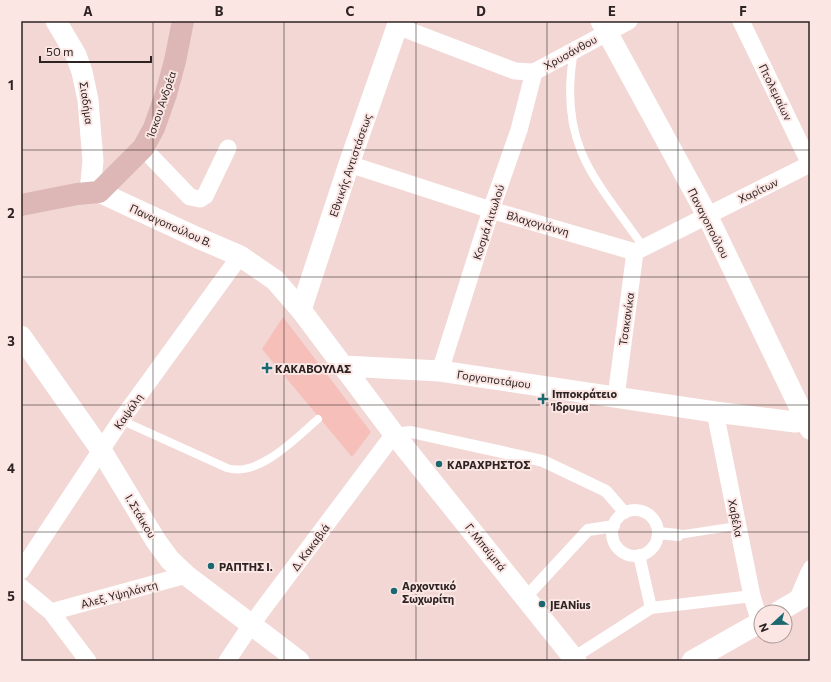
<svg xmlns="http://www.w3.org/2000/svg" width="831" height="682" font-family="Commissioner,sans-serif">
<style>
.green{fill:#f7bfba}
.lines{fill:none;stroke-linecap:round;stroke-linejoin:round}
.service{stroke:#fff;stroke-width:8}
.pedestrian{stroke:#fff;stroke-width:12}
.minor{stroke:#fff;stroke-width:17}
.tertiary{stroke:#fff;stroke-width:21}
.secondary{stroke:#dcb7b5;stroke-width:22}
.grid{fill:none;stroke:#2d2322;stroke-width:1;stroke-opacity:0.55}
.poi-dot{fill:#1b6870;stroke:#fbe6e4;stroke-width:1.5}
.labels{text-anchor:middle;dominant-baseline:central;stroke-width:4;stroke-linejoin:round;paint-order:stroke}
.street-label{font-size:11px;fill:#2d2322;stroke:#fbe6e4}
.poi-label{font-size:11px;font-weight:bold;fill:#2d2322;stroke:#fbe6e4;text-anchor:start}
.neatline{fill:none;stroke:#2d2322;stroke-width:1.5}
.grid-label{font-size:13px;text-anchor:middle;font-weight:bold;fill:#2d2322}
</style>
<rect width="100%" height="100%" fill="#f2d7d4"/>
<!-- green -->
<path class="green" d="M 283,317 L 371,432 L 352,457 L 262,349 Z"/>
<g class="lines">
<!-- service -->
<path class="service" d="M 574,51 C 568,84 568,119 581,151 C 594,184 624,218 644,248
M 121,420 L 227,468 C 258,478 296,438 318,419
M 678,535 L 737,526"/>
<!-- pedestrian -->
<path class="pedestrian" d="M 394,434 L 411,432 L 543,461 L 606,491 L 625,513
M612 533a23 23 0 1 1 46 0a23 23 0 1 1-46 0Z
M 658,533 L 678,535
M 639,555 L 651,608
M 526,597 L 588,530 L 614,526
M 794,601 L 806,573 L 810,566
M 573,658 L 651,608 L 752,596"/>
<!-- minor -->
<path class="minor" d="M 741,21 L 810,164
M 397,26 L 515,71 L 534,72 L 629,21
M 143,148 L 190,197 L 200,199 L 205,196 L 228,148
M 349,164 L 491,210 L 635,252
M 440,371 L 491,210 L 519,130 L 534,72
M 616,397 L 635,252 L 810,164
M 715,412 L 752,596 L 760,623
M 21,571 L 121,420 L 240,256
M 21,587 L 51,612 L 88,661
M 51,612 L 186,575
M 227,661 L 251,625 L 394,434"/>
<!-- tertiary -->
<path class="tertiary" d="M 56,21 L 76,55 L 82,72 L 88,100 L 93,161 L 90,192
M 601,21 L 707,215 L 810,429
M 99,192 L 198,238 L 240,256 L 275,280 L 301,310 L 394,434 L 576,661
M 301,310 L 349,164 L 399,21
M 21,336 L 101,450 L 156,541 L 170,560 L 186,575 L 299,661
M 344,366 L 440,371 L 715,412 L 795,422 L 810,420
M 778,612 L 810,593
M 692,661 L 761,622"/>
<!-- secondary -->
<path class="secondary" d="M 21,205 L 77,194 L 99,192 L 143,148 L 154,128 L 166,94 L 175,61 L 183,21"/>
</g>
<!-- grid -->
<path class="grid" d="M 153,21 L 153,661M 284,21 L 284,661M 416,21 L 416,661M 547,21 L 547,661M 678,21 L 678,661M 21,150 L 810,150M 21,277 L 810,277M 21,405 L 810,405M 21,532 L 810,532"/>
<!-- markers -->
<g class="poi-dot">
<path d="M265 362h4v4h4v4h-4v4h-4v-4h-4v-4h4z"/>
<path d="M541 393h4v4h4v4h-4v4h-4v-4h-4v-4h4z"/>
<circle cx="439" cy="464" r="4"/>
<circle cx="211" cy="566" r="4"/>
<circle cx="394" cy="591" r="4"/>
<circle cx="542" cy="604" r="4"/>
</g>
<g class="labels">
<!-- street labels -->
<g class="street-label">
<text transform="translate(570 52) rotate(-29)">Χρυσάνθου</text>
<text transform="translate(776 92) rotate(64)">Πτολεμαίων</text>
<text transform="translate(87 103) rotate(82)">Σιαδήμα</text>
<text transform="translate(161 104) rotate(-71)">Ίσκου Ανδρέα</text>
<text transform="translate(350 165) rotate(-71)">Εθνικής Αντιστάσεως</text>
<text transform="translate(758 190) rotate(-26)">Χαρίτων</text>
<text transform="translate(488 222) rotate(-72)">Κοσμά Αιτωλού</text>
<text transform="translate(538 223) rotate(16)">Βλαχογιάννη</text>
<text transform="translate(709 223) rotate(63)">Παναγοπούλου</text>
<text transform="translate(171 225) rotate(24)">Παναγοπούλου Β.</text>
<text transform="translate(626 319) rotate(-82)">Τσακανίκα</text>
<text transform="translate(494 379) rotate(8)">Γοργοποτάμου</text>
<text transform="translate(128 411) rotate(-55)">Καψάλη</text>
<text transform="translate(141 516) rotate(59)">Ι. Στάικου</text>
<text transform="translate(736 518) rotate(79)">Χαβέλα</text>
<text transform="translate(310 547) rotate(-53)">Δ. Κακαβιά</text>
<text transform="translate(486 547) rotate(51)">Γ. Μπαϊμπά</text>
<text transform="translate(119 594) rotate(-15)">Αλεξ. Υψηλάντη</text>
</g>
<!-- poi labels -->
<g class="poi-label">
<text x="275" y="368">ΚΑΚΑΒΟΥΛΑΣ</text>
<text x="552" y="393">Ιπποκράτειο<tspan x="552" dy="13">Ίδρυμα</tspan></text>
<text x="447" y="464">ΚΑΡΑΧΡΗΣΤΟΣ</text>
<text x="219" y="566">ΡΑΠΤΗΣ Ι.</text>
<text x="402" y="585">Αρχοντικό<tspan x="402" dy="13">Σωχωρίτη</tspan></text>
<text x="550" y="604">JEANius</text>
</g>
</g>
<!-- border -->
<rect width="831" height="682" fill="none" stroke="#fbe6e4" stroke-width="44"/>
<!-- north arrow -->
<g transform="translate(773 624) rotate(248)"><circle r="19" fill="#fbe6e4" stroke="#a99896"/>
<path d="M0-3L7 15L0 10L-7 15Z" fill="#1b6870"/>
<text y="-6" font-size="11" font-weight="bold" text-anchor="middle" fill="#2d2322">N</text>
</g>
<!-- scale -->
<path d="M40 56v6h111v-6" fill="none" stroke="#2d2322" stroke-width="2"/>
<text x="46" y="56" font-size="12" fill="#2d2322" stroke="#fbe6e4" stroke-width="3" paint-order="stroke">50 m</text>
<rect x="22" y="22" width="787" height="638" class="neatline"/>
<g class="grid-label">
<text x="88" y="16">A</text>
<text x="219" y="16">B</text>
<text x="350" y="16">C</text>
<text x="481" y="16">D</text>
<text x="612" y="16">E</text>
<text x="743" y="16">F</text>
<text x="11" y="90">1</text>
<text x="11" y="218">2</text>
<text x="11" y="346">3</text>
<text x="11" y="473">4</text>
<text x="11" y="601">5</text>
</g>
</svg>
